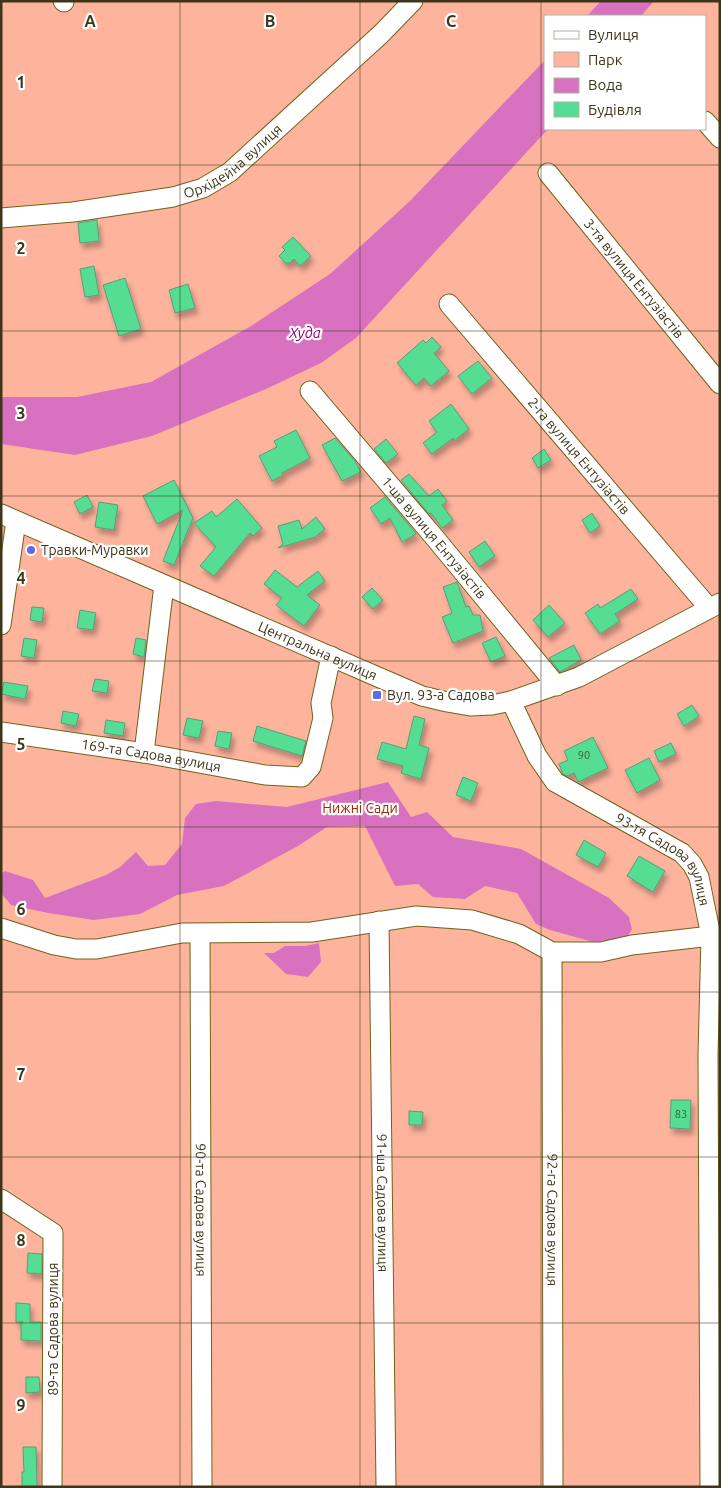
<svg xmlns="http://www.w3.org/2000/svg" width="721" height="1488" font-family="Ubuntu,sans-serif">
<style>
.green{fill:#feb39d;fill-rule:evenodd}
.water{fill:#d872c0}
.building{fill:#54dd94;stroke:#5a9d75;filter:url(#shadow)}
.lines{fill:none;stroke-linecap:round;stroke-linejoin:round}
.minor-casing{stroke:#716219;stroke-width:21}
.minor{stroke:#fff;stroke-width:19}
.grid{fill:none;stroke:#3d3619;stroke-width:1;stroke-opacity:0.55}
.poi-dot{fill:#6269e2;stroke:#fff;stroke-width:2}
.labels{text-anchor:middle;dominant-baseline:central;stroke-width:4.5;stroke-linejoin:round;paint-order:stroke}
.number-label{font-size:11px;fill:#436038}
.street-label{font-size:14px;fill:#3d3619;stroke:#fff}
.poi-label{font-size:14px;fill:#3d3619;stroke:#fff;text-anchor:start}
.park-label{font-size:14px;fill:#982b05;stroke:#fff}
.water-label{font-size:15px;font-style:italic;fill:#8a0575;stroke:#fff}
.grid-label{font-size:16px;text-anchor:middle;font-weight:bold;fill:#3d3619;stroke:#fff;stroke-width:4.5;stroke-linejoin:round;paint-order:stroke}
</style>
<defs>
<filter id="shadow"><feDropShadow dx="3" dy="5.5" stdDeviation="2.5" flood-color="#0004"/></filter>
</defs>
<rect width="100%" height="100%" fill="#fceba4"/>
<!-- green -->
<path class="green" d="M 1,1 L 720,1 L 720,1487 L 1,1487 ZM 545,16 L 705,16 L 705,129 L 545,129 Z"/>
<!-- water -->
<path class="water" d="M 601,1 L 654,1 L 641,16 L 587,16 Z
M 545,60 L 545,129 L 548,129 L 356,338 L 321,363 L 266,389 L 152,436 L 75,455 L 1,444 L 1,397 L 77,397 L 151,382 L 251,326 L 330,274 L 410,201 Z
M 388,782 L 411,817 L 427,812 L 453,837 L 521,849 L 609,898 L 629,917 L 632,929 L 626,940 L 593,942 L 550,930 L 536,924 L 517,893 L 485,886 L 465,899 L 433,897 L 418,884 L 395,886 L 365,826 L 327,827 L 298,846 L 224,886 L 177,895 L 140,914 L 94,920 L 48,913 L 11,905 L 1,893 L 1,874 L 5,871 L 33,880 L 45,898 L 106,875 L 120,867 L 136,852 L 148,866 L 165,865 L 182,844 L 185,818 L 196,804 L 216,801 L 287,807 Z
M 319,943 L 321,962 L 308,977 L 286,974 L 264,953 L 274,953 L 285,946 L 305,946 Z"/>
<!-- building -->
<path class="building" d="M 97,220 L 99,241 L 80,243 L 78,223 Z
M 293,237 L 311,256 L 300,266 L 294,259 L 290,263 L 285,263 L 279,256 L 285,250 L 282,247 Z
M 94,266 L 99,295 L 85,297 L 80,269 Z
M 125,278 L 141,329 L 119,336 L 103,285 Z
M 188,284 L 195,308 L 175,313 L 169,290 Z
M 432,337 L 441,347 L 434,353 L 449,371 L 431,386 L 424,378 L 416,385 L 397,363 L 423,340 L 426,343 Z
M 478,361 L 492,378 L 472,394 L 458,376 Z
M 451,404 L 469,429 L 454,441 L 453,438 L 432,454 L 423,443 L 437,432 L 429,421 Z
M 296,430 L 310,458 L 282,473 L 283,475 L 272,481 L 259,456 L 277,447 L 274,441 Z
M 335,438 L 355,461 L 361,472 L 342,481 L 322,445 Z
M 386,439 L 398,454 L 386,463 L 374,449 Z
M 544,449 L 551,460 L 538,468 L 532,458 Z
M 409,474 L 429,496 L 438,489 L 447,501 L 442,505 L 453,520 L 442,528 L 431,513 L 429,514 L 401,480 Z
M 174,480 L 193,518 L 174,565 L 163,561 L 183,510 L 157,524 L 143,496 Z
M 87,495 L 93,507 L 80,514 L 74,502 Z
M 385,497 L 414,531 L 416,534 L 402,542 L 390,518 L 381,524 L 370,508 Z
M 237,499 L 262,528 L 253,536 L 250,533 L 214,576 L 200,566 L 216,547 L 194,523 L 212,511 L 216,517 Z
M 99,502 L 118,505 L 114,530 L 95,527 Z
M 592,513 L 600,526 L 590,533 L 582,520 Z
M 316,517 L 325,529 L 315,537 L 278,548 L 283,544 L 278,526 L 299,520 L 302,529 Z
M 485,541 L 495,556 L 479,567 L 469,552 Z
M 275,570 L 297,587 L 318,571 L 325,581 L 307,595 L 320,605 L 304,626 L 276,605 L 282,598 L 264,584 Z
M 457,582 L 466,607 L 469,606 L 473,615 L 480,615 L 483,631 L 453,643 L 442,617 L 452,613 L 443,587 Z
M 372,588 L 383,600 L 373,609 L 362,597 Z
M 631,589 L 638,599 L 615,614 L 620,621 L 600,634 L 585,613 L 598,604 L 600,608 Z
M 549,605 L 565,623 L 548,637 L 533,620 Z
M 32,607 L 44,608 L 42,622 L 30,620 Z
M 80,610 L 96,613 L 93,630 L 77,628 Z
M 496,637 L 505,656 L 491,662 L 482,643 Z
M 24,638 L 37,640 L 34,658 L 21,656 Z
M 136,638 L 146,640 L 144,657 L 133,654 Z
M 574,645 L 581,660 L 560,672 L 549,658 Z
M 95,679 L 109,681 L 107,693 L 92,691 Z
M 4,682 L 28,686 L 25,699 L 1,694 Z
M 692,705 L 699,716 L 684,726 L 677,714 Z
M 63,711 L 79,714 L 76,726 L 61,723 Z
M 414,716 L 425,719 L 419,745 L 429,748 L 421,779 L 401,773 L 403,766 L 377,759 L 382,742 L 406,749 Z
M 187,718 L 203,721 L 199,738 L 183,735 Z
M 106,720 L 125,723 L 123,736 L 104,733 Z
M 257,726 L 306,741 L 302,756 L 253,741 Z
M 218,731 L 232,733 L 229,749 L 215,746 Z
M 593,737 L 608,768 L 578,782 L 574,773 L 567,776 L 563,774 L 559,764 L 568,760 L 564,751 Z
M 671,743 L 676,754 L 659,762 L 654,751 Z
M 649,758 L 660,780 L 637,793 L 625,770 Z
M 463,777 L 478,783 L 471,801 L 456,795 Z
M 584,840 L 606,853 L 598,867 L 576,855 Z
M 639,856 L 665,871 L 653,892 L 627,876 Z
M 671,1100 L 691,1100 L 690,1129 L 670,1128 Z
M 409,1111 L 423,1112 L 422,1125 L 409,1125 Z
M 28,1253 L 42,1254 L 42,1274 L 27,1273 Z
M 16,1303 L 30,1304 L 30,1322 L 41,1322 L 41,1341 L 21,1340 L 21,1322 L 23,1322 L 16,1322 Z
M 26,1377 L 39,1377 L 40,1392 L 26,1393 Z
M 23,1447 L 36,1447 L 37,1487 L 22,1487 L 22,1472 L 24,1472 Z"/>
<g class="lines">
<!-- minor casing -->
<g class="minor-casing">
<g id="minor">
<path d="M 63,1 L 64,2"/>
<path d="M 705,121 L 720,138"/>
<path id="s1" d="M 548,173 L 720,384"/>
<path id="s2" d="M 1,218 L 73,212 L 173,197 L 203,188 L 230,172 L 381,34 L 413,1"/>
<path id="s3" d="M 449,304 L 709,608"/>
<path id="s4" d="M 310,391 L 435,538 L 557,686"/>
<path id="s5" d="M 1,514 L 422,696 L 447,702 L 470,706 L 492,705 L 511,701 L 579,677 L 720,603"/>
<path d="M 1,625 L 16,521"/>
<path id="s6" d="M 511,701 L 537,756 L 555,782 L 682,853 L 692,864 L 699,877 L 711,936 L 708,1055 L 710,1487"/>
<path id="s7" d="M 1,732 L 144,753 L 265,775 L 302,777 L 311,767 L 323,718 L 321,703 L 331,656"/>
<path d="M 144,753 L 164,585"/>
<path id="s8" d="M 379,921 L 386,1487"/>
<path d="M 1,928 L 54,945 L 76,949 L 97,949 L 182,933 L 312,932 L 416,916 L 472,920 L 519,934 L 552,952 L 601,952 L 632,945 L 711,936 L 720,938"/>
<path id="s9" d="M 200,934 L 202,1487"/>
<path id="s10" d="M 552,952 L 553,1487"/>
<path d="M 1,1199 L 53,1233 L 52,1487"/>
</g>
</g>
<!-- minor -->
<use href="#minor" class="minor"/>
</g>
<!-- grid -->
<path class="grid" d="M 180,1 L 180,1487M 360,1 L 360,1487M 541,1 L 541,1487M 1,165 L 720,165M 1,331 L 720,331M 1,496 L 720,496M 1,661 L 720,661M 1,827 L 720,827M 1,992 L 720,992M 1,1157 L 720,1157M 1,1323 L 720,1323"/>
<!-- markers -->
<g class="poi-dot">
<circle cx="31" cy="550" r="5"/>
<rect x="372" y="690" width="10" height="10" rx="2.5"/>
</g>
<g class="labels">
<!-- number labels -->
<g class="number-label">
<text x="584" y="755">90</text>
<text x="681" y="1114">83</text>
</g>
<!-- street labels -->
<g class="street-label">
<text stroke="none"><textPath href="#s2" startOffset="244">Орхідейна вулиця</textPath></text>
<text stroke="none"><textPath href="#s1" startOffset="136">3-тя вулиця Ентузіастів</textPath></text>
<text stroke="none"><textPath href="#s3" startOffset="200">2-га вулиця Ентузіастів</textPath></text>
<text stroke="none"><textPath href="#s4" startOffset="192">1-ша вулиця Ентузіастів</textPath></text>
<text stroke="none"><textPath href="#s5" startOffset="345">Центральна вулиця</textPath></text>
<text stroke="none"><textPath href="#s7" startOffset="152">169-та Садова вулиця</textPath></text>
<text stroke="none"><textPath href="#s6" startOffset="230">93-тя Садова вулиця</textPath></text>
<text stroke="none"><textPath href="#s8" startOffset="282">91-ша Садова вулиця</textPath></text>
<text stroke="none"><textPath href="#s9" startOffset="276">90-та Садова вулиця</textPath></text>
<text stroke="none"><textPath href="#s10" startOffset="268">92-га Садова вулиця</textPath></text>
<text transform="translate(53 1329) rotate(-90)">89-та Садова вулиця</text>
</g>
<!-- poi labels -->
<g class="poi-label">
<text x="41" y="550">Травки-Муравки</text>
<text x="387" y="695">Вул. 93-а Садова</text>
</g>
<!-- park labels -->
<g class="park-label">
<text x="360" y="808">Нижні Сади</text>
</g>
<!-- water labels -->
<g class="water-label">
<text x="305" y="332">Худа</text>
</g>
</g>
<g class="grid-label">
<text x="90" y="27">A</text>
<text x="270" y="27">B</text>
<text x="451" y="27">C</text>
<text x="21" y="88">1</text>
<text x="21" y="254">2</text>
<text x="21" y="419">3</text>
<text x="21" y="584">4</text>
<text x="21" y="750">5</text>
<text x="21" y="915">6</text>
<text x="21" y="1080">7</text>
<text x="21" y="1246">8</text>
<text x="21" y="1411">9</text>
</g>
<!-- border -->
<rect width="721" height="1488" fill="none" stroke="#3d3619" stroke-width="5"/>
<!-- legend -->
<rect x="544" y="15" width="162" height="115" fill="#ffffff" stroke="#b1afa3"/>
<rect x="554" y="31" width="25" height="8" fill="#ffffff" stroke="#b1afa3"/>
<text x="588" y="40" font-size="15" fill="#3d3619">Вулиця</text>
<rect x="554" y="52" width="25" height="15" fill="#feb39d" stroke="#b1afa3"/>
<text x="588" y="65" font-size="15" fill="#3d3619">Парк</text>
<rect x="554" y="78" width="25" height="15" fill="#d872c0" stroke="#b1afa3"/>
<text x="588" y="90" font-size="15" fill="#3d3619">Вода</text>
<rect x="554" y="102" width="25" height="15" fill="#54dd94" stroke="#b1afa3"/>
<text x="588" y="115" font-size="15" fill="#3d3619">Будівля</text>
</svg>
